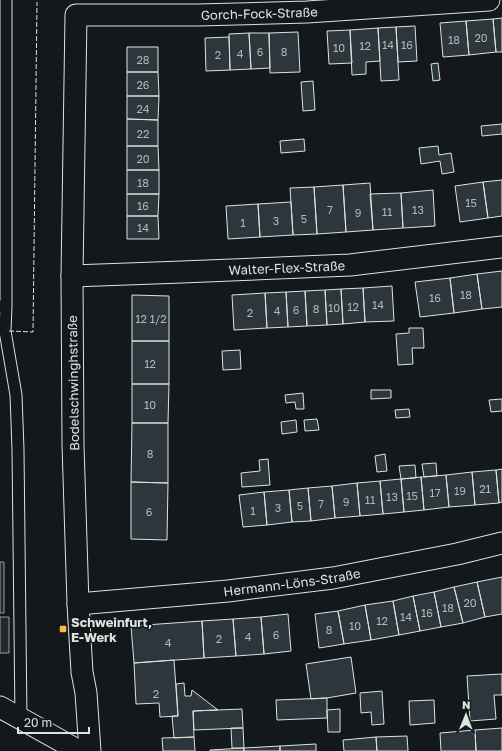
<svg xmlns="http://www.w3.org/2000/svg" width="502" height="751" font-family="'Golos Text',sans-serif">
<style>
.parking{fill:#24282b;stroke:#939e99}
.building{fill:#2c363c;stroke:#d8e6dc}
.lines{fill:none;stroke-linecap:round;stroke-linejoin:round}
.service-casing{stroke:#d8e6dc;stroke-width:13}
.minor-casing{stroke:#d8e6dc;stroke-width:23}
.service{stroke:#14181c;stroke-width:11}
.minor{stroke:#14181c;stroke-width:21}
.fence{stroke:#d8e6dc;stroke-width:1;stroke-dasharray:5 2;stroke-linecap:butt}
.poi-dot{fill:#ffb74d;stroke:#14181c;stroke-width:1.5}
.labels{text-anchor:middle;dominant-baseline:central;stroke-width:3;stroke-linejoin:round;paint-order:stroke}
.number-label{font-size:11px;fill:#adbab4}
.street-label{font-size:13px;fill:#d8e6dc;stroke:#14181c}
.poi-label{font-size:13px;font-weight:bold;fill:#d8e6dc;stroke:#14181c;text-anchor:start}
</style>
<rect width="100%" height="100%" fill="#14181c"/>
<!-- parking -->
<path class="parking" d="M 0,562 L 4,562 L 4,613 L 0,613 Z
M 0,617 L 9,617 L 9,653 L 0,653 Z"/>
<!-- building -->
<path class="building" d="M 502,18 L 502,52 L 496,52 L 493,19 Z
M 493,19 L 496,52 L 469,55 L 466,21 Z
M 466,21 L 469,55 L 443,57 L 440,23 Z
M 415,26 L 417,61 L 398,62 L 396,27 Z
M 396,27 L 399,80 L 381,81 L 378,28 Z
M 378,28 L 380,61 L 366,62 L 366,74 L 352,75 L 350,30 Z
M 350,30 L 352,63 L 329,64 L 327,31 Z
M 298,32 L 300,72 L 270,73 L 269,33 Z
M 249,33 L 269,33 L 270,68 L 251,69 Z
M 249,33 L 251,69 L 230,70 L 229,34 Z
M 229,37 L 230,70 L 206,71 L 205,38 Z
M 127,47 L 158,47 L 158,72 L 127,72 Z
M 438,63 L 440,80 L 433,81 L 431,64 Z
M 127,72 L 158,72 L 159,96 L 127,96 Z
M 313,81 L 315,110 L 303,111 L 301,82 Z
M 127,96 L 159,96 L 158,120 L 127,119 Z
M 127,119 L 158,120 L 158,146 L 127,146 Z
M 502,124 L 502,134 L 482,136 L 481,126 Z
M 304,139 L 305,151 L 281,153 L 280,141 Z
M 127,146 L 158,146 L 159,170 L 127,170 Z
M 438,146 L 439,155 L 451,153 L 454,172 L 442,174 L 440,161 L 421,164 L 419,148 Z
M 127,170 L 159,170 L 159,194 L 127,194 Z
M 502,180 L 502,216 L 488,218 L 483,182 Z
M 483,182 L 488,218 L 460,222 L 455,186 Z
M 370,183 L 373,230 L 346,232 L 343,185 Z
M 343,185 L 346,232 L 317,234 L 314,187 Z
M 314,187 L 317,234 L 293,235 L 290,188 Z
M 433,190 L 435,226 L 403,228 L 401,193 Z
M 401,193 L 403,228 L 373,230 L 370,194 Z
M 127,194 L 159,194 L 158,216 L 127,216 Z
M 291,202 L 293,235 L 260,237 L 258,204 Z
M 258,204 L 260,237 L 228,239 L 226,206 Z
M 127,216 L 158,216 L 159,239 L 127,239 Z
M 502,271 L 502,307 L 482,309 L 477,274 Z
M 477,274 L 482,309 L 454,313 L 450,278 Z
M 450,278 L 454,313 L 420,317 L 415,282 Z
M 392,286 L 394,321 L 365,322 L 363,288 Z
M 363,288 L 365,322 L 343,324 L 341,289 Z
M 341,289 L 343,324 L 327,325 L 325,290 Z
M 325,290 L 327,325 L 307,326 L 305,291 Z
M 305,291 L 307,326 L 288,327 L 286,292 Z
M 286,292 L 288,327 L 267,328 L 265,293 Z
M 265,293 L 267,328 L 234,330 L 232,295 Z
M 132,295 L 169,296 L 169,341 L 132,341 Z
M 409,328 L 423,328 L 424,348 L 412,348 L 413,364 L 398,365 L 396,334 L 409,333 Z
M 132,341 L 169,341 L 169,384 L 132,384 Z
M 240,350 L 241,369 L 223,370 L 222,351 Z
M 132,384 L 169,384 L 168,423 L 132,423 Z
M 371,390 L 391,390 L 391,398 L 371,399 Z
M 303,393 L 304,409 L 296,409 L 295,402 L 286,403 L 285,395 Z
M 502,399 L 502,411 L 491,412 L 489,400 Z
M 409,409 L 410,417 L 396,418 L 395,410 Z
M 317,419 L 319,430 L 305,431 L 304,420 Z
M 296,420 L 297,432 L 282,434 L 281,422 Z
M 132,423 L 168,423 L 168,483 L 131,482 Z
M 385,454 L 387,471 L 377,472 L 375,456 Z
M 268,459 L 270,485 L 242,487 L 241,473 L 260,471 L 259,460 Z
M 436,463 L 437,476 L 424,477 L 422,464 Z
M 415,465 L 416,478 L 401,479 L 399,466 Z
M 502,469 L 502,502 L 499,503 L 496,470 Z
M 496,470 L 499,503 L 475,505 L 472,472 Z
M 472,472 L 475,505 L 449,507 L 446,475 Z
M 446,475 L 449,507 L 424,510 L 421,477 Z
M 421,477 L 424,510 L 404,512 L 401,479 Z
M 401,479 L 404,512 L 383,514 L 380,481 Z
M 380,481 L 383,514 L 360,516 L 357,483 Z
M 131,482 L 168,483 L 167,540 L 131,539 Z
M 357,483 L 360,516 L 335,518 L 332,486 Z
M 332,486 L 335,518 L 311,521 L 308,488 Z
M 308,488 L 311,521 L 292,522 L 289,490 Z
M 289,490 L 292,522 L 267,525 L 264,492 Z
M 264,492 L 267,525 L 243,527 L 239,495 Z
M 502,577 L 502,614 L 485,617 L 477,582 Z
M 477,582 L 485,617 L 463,623 L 454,587 Z
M 454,587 L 463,623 L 441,627 L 434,592 Z
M 434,592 L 441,627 L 420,631 L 413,596 Z
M 413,596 L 420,631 L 399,635 L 393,601 Z
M 393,601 L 399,635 L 371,640 L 365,605 Z
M 365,605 L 371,640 L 344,644 L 338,611 Z
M 338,611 L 344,644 L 319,648 L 315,614 Z
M 288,614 L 291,651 L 264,654 L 261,617 Z
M 261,617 L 264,654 L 236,656 L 233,619 Z
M 233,619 L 236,656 L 204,658 L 202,621 Z
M 202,621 L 204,658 L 134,663 L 131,626 Z
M 351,657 L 356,693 L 327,698 L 311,699 L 306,664 Z
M 174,660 L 178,716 L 160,717 L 159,703 L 136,704 L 134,663 Z
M 502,674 L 502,695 L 494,695 L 496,719 L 470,721 L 467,676 Z
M 184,683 L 185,696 L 191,696 L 192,690 L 218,710 L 193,711 L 194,737 L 174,738 L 172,716 L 178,716 L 176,684 Z
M 382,691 L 384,724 L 372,725 L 371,712 L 361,713 L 360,693 Z
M 327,698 L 327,718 L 277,720 L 276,700 Z
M 434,700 L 435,723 L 410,725 L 409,701 Z
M 242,709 L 243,728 L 194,730 L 193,711 Z
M 340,709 L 340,732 L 328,732 L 327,710 Z
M 231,728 L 243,728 L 244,748 L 232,748 Z
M 502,728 L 502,751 L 476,751 L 475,730 Z
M 475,730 L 476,751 L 441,751 L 440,733 Z
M 407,736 L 408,751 L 377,751 L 376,737 Z
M 194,737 L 195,751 L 163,751 L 162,738 Z
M 376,737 L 377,751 L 344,751 L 343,740 Z
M 316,744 L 316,751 L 280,751 L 280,746 Z
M 280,746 L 280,751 L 244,751 L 244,748 Z
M 244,748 L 244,751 L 210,751 L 210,750 Z"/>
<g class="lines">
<!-- service casing -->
<g class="service-casing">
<path id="service" d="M 6,0 L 6,306
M 0,306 L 6,306 L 5,331 L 16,395 L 18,450 L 21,719"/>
</g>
<!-- minor casing -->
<g class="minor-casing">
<g id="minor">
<path id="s1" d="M 72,276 L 182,272 L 350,265 L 502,247"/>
<path id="s2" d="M 78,604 L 228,591 L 333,578 L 457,554 L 502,543"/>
<path d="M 0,707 L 79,751"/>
<path id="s3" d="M 90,751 L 86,693 L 82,672 L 78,604 L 73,445 L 72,276 L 76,15 L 198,15 L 307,12 L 489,0"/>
</g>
</g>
<!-- service -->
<use href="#service" class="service"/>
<!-- minor -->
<use href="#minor" class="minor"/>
<!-- fence -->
<path class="fence" d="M 9,331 L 33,332 L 37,2"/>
</g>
<!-- markers -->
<rect class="poi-dot" x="59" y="625" width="8" height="8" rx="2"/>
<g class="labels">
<!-- number labels -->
<g class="number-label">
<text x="481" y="37">20</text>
<text x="454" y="39">18</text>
<text x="388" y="44">14</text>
<text x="407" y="44">16</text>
<text x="365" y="45">12</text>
<text x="339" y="47">10</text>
<text x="260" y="51">6</text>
<text x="284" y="51">8</text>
<text x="240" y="53">4</text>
<text x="218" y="54">2</text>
<text x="143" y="59">28</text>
<text x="143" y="84">26</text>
<text x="143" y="108">24</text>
<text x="143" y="133">22</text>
<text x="143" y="158">20</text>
<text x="143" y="182">18</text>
<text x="471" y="202">15</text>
<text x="143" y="205">16</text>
<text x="330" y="209">7</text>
<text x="418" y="209">13</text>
<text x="387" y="211">11</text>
<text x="358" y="212">9</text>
<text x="304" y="218">5</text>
<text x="276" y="220">3</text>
<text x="243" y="222">1</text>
<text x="143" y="227">14</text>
<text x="466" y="294">18</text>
<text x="435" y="297">16</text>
<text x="378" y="304">14</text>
<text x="353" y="306">12</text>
<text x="334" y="307">10</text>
<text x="316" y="308">8</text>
<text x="296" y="309">6</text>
<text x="277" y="310">4</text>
<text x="250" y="312">2</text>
<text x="151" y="318">12 1/2</text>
<text x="150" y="363">12</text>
<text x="150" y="404">10</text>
<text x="150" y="453">8</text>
<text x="485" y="488">21</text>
<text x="460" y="490">19</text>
<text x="435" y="492">17</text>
<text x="412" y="495">15</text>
<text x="392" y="496">13</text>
<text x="370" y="499">11</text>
<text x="346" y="501">9</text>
<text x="321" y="503">7</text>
<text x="300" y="505">5</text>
<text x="278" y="507">3</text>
<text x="253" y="510">1</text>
<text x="149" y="511">6</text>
<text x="470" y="602">20</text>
<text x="448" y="607">18</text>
<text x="427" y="612">16</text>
<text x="406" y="616">14</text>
<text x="382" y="620">12</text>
<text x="355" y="625">10</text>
<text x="329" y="629">8</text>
<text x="276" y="634">6</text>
<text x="248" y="636">4</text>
<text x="219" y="638">2</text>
<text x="168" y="642">4</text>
<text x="156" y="693">2</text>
</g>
<!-- street labels -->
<g class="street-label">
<text stroke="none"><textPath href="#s3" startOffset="920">Gorch-Fock-Straße</textPath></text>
<text stroke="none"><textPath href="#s1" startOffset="215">Walter-Flex-Straße</textPath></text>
<text transform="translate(73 383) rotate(-91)">Bodelschwinghstraße</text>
<text stroke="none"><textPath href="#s2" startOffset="215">Hermann-Löns-Straße</textPath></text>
</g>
<!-- poi labels -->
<g class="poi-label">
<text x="71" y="622">Schweinfurt,<tspan x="71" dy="15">E-Werk</tspan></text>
</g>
</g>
<!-- north arrow -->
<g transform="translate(466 715) rotate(1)" stroke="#14181c" stroke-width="3" paint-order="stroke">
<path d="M0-3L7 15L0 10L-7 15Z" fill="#d8e6dc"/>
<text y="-6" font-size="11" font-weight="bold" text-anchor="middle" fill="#d8e6dc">N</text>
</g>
<!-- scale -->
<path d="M18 727v6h71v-6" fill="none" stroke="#d8e6dc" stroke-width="2"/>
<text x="24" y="727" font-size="12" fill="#d8e6dc" stroke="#14181c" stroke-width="3" paint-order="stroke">20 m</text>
</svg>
